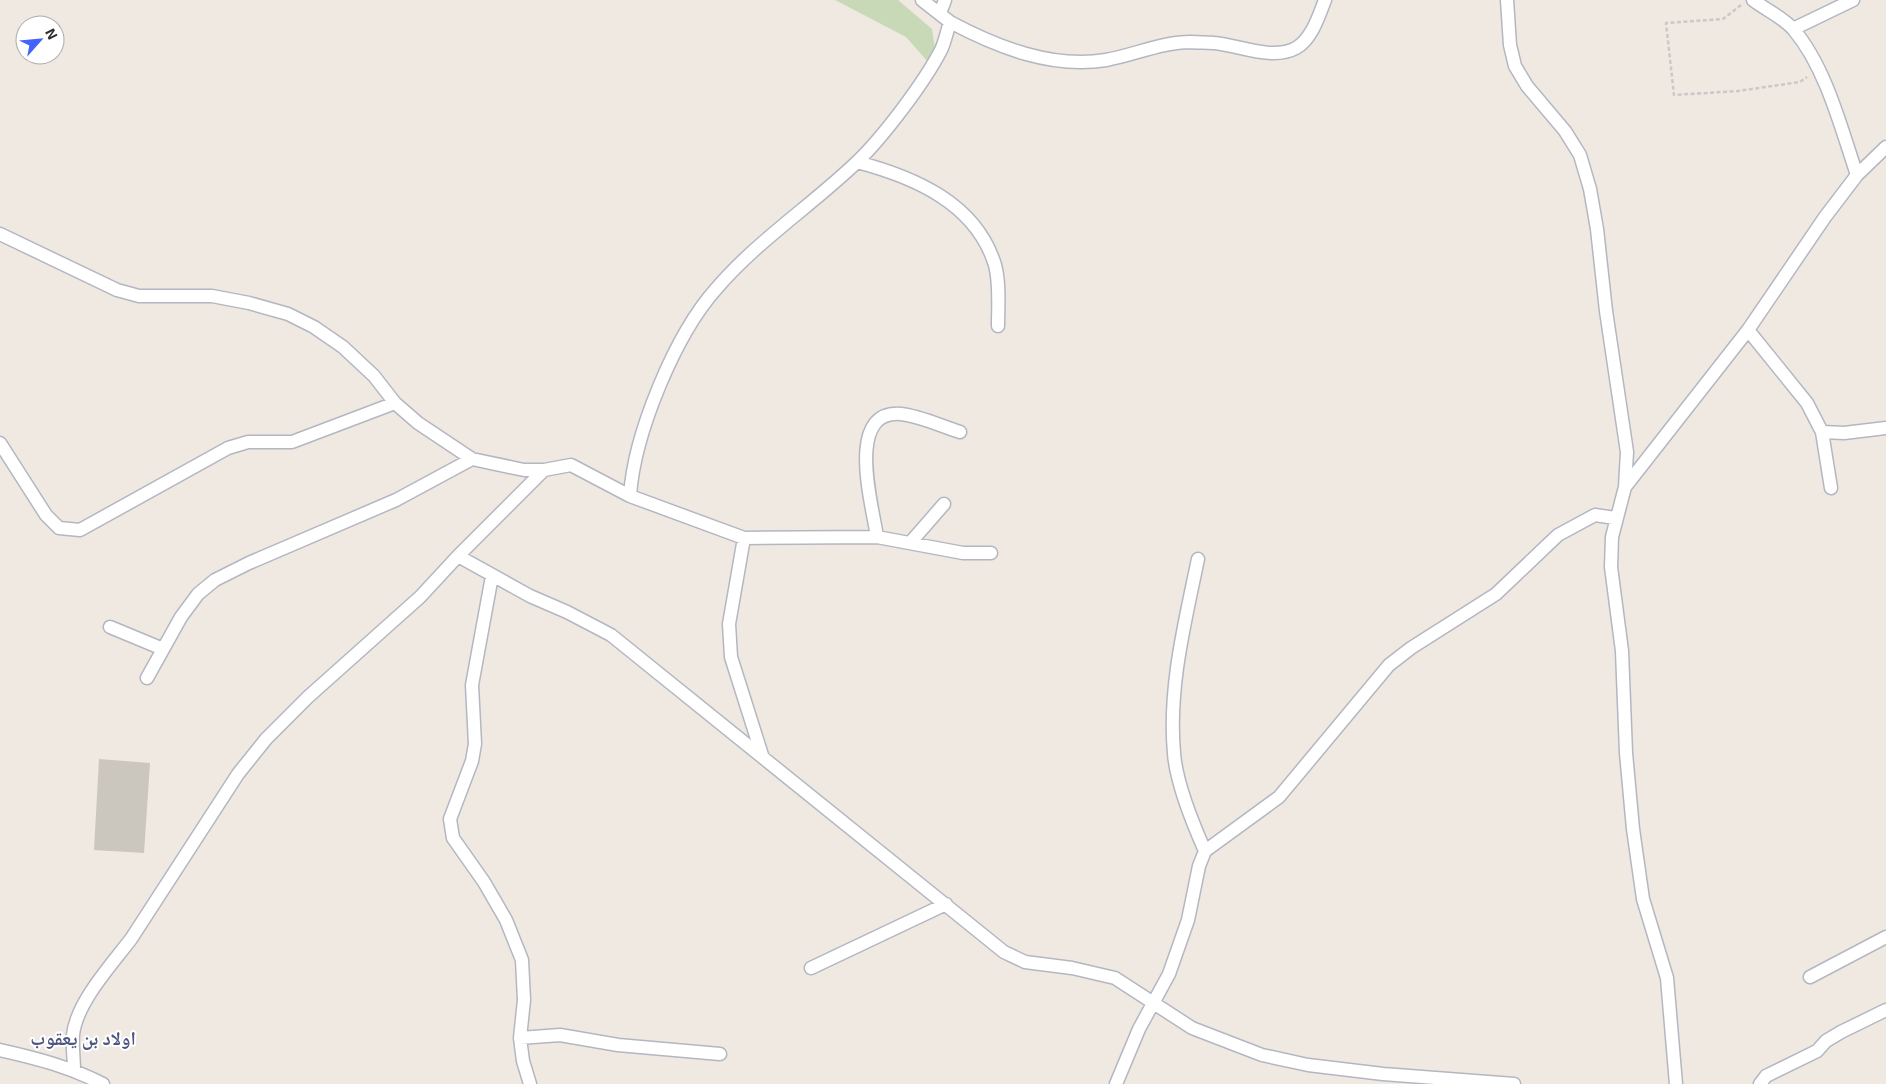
<svg xmlns="http://www.w3.org/2000/svg" width="1886" height="1084" font-family="'Exo 2','Noto Naskh Arabic',sans-serif">
<style>
.cemetery{fill:#c8d9b8}
.building{fill:#cbc7bf}
.lines{fill:none;stroke-linecap:round;stroke-linejoin:round}
.street-casing{stroke:#b4b7c1;stroke-width:15}
.path{stroke:#c9c9c9;stroke-width:2.5;stroke-dasharray:4 2.5;stroke-linecap:butt}
.street{stroke:#fff;stroke-width:12}
.labels{text-anchor:middle;dominant-baseline:central;stroke-width:4;stroke-linejoin:round;paint-order:stroke}
.quarter-label{font-size:19px;font-weight:bold;fill:#4d5680;stroke:#fff}
</style>
<rect width="100%" height="100%" fill="#efe9e1"/>
<!-- cemetery -->
<path class="cemetery" d="M 835,0 L 898,0 L 932,29 L 936,55 L 929,63 L 906,37 Z"/>
<!-- building -->
<path class="building" d="M 99,759 L 150,763 L 144,853 L 94,850 Z"/>
<g class="lines">
<!-- street casing -->
<g class="street-casing">
<path id="street" d="M 922,0 L 950,22
M 1507,0 L 1510,45 L 1515,66 L 1527,86 L 1565,131 L 1580,155 L 1590,189 L 1597,229 L 1606,311 L 1627,452 L 1625,487 L 1612,537 L 1611,567 L 1622,651 L 1626,753 L 1633,829 L 1643,899 L 1667,978 L 1676,1084
M 1753,0 C 1766,10 1783,17 1794,30 C 1826,68 1841,128 1857,175
M 940,13 L 945,0
M 1793,29 L 1853,0
M 857,162 C 914,177 976,203 995,265 C 1000,283 998,307 998,326
M 0,234 L 117,290 L 139,296 L 212,296 L 249,303 L 288,314 L 314,327 L 343,347 L 374,376 L 395,403 L 418,423 L 472,459 L 524,470 L 544,470 L 571,465 L 630,496 L 744,538 L 877,537 L 963,553 L 991,553
M 1748,330 L 1807,403 L 1822,432 L 1831,488
M 1822,432 L 1844,433 L 1886,428
M 0,443 L 46,515 L 59,528 L 80,530 L 228,448 L 248,442 L 292,442 L 395,403
M 1625,487 L 1748,330 L 1825,217 L 1857,175 L 1886,147
M 630,496 C 634,434 675,335 716,289 C 757,241 811,206 857,162 C 883,137 924,83 941,50 C 945,42 947,31 950,22 C 997,47 1052,69 1106,60 C 1134,55 1162,42 1191,42 C 1199,43 1206,42 1214,43 C 1239,45 1272,61 1296,48 C 1312,39 1319,15 1325,0
M 877,537 C 873,507 844,409 901,414 C 920,416 941,426 960,432
M 744,538 L 729,624 L 731,657 L 762,755
M 910,543 L 944,504
M 458,556 L 544,470
M 1198,559 C 1185,622 1168,688 1174,753 C 1176,782 1193,824 1205,851
M 492,576 L 472,685 L 475,744 L 472,761 L 450,819 L 453,838 L 484,882 L 506,920 L 522,960 L 524,1000 L 520,1038 L 523,1061 L 530,1084
M 110,627 L 163,649
M 147,678 L 181,617 L 198,594 L 215,580 L 249,563 L 396,500 L 472,459
M 811,968 L 946,904
M 1810,977 L 1886,937
M 520,1038 L 560,1035 L 618,1045 L 720,1054
M 0,1050 C 36,1058 70,1067 103,1084
M 74,1070 C 74,1059 72,1046 73,1035 C 76,1003 112,964 131,939 L 238,774 L 266,739 L 308,697 L 420,597 L 458,556 L 530,596 L 567,612 L 611,635 L 1004,952 L 1025,962 L 1072,968 L 1115,978 L 1192,1028 L 1262,1055 L 1308,1065 L 1383,1074 L 1514,1084
M 1116,1084 L 1139,1029 L 1169,974 L 1188,920 L 1199,866 L 1205,851 L 1279,797 L 1389,665 L 1411,648 L 1496,594 L 1558,535 L 1595,515 L 1615,518
M 1760,1084 L 1766,1076 L 1817,1051 L 1826,1041 L 1841,1032 L 1886,1010"/>
</g>
<!-- path -->
<path class="path" d="M 1741,5 L 1723,19 L 1666,23 L 1674,95 L 1738,91 L 1800,82 L 1807,77"/>
<!-- street -->
<use href="#street" class="street"/>
</g>
<g class="labels">
<!-- quarter labels -->
<g class="quarter-label">
<text x="83" y="1037">اولاد بن يعقوب</text>
</g>
</g>
<!-- north arrow -->
<g transform="translate(40 40) rotate(63)"><circle r="24" fill="#ffffff" stroke="#ababab"/>
<path d="M0-4L9 19L0 12L-9 19Z" fill="#4264fb"/>
<text y="-8" font-size="14" font-weight="bold" text-anchor="middle" fill="#2e2e2e">N</text>
</g>
</svg>
